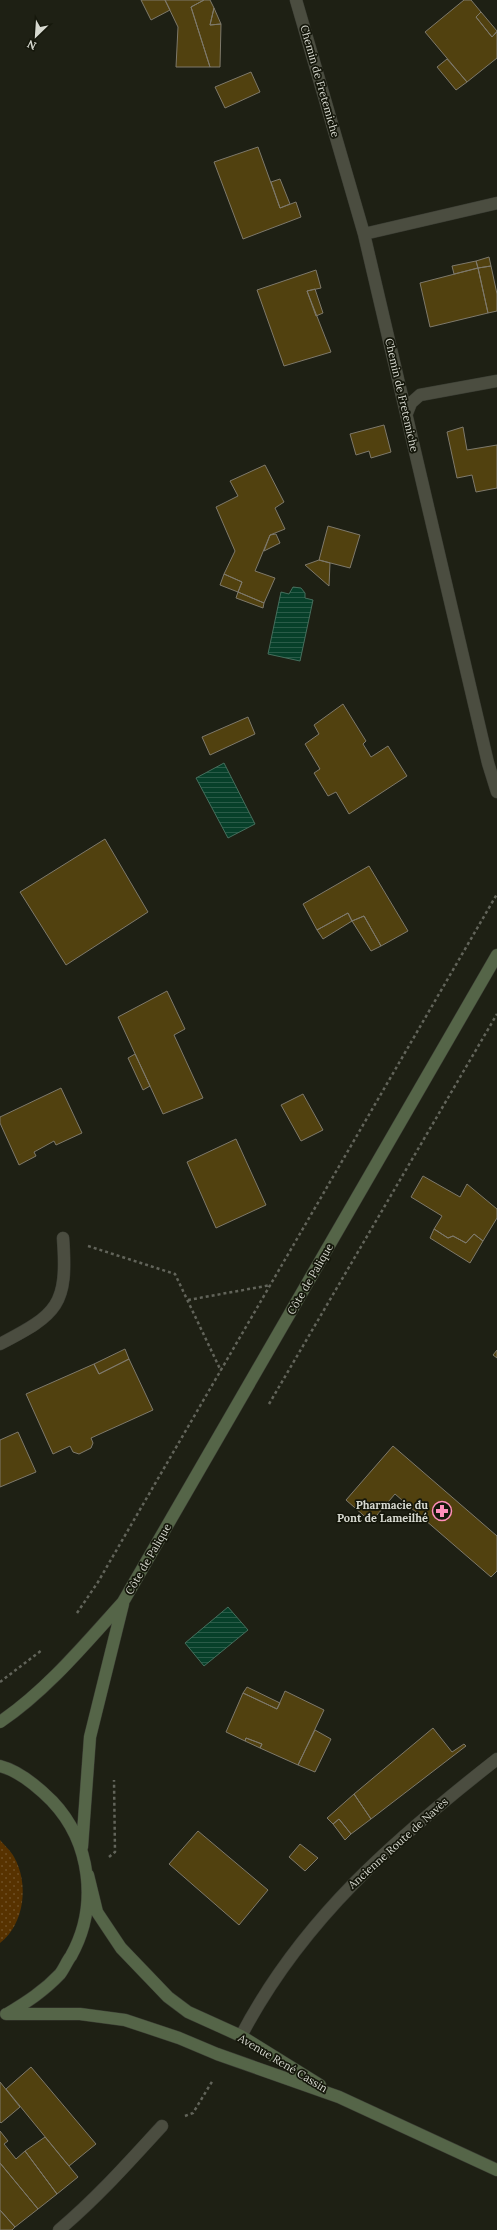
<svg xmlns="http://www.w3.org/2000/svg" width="497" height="2230" font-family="Lora,serif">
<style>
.grass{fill:url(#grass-dots)}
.water{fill:url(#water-rules);stroke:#456e5c}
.building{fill:#51410f;stroke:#7e796b}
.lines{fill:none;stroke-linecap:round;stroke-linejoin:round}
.street-casing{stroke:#3a3c33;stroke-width:13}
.secondary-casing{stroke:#3a3c33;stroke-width:13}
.path{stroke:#62645a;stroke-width:2.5;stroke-dasharray:3 3;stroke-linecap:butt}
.street{stroke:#4b4d40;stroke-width:12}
.secondary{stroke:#556548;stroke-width:12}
.labels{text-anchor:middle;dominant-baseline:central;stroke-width:3.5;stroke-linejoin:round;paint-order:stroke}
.street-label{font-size:11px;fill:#d7d9d0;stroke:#15170b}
.poi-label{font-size:11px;font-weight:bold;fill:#d7d9d0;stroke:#15170b;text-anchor:end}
</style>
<defs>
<pattern id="grass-dots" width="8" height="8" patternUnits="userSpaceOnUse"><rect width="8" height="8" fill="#573200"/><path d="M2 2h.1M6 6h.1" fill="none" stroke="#6e4f24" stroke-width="1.8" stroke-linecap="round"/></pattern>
<pattern id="water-rules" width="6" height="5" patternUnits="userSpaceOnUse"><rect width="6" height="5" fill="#07402a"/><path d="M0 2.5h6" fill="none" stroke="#2a5b48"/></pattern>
</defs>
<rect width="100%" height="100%" fill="#1e2014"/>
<!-- grass -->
<path class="grass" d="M 0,1840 C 5,1846 11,1851 14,1857 C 29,1883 25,1924 0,1943 Z"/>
<!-- water -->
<path class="water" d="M 293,587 L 301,588 L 305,593 L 305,598 L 313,600 L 300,661 L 268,654 L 281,592 L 289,594 Z
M 224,763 L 255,824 L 228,838 L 196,778 Z
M 228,1607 L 248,1630 L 204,1666 L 185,1643 Z"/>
<!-- building -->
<path class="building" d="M 141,0 L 165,0 L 170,10 L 151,20 Z
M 165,0 L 204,0 L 191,7 L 210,67 L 176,67 L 178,27 Z
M 204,0 L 210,0 L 214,8 L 210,25 L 221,24 L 220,67 L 210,67 L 191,7 Z
M 464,0 L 471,0 L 481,12 L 476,17 L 492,37 L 497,32 L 497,58 L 467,82 L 425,32 Z
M 214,8 L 221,24 L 210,25 Z
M 481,12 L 497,31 L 492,37 L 476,17 Z
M 447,59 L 467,82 L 456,90 L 437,67 Z
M 251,72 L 260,92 L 225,108 L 215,87 Z
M 258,147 L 280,208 L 296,202 L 301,217 L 243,239 L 214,162 Z
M 280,179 L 290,204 L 280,208 L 271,182 Z
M 489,257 L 491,266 L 478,268 L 476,261 Z
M 476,261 L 478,268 L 454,274 L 452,266 Z
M 491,266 L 497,294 L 497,311 L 488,313 L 478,268 Z
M 478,268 L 488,313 L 430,327 L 420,283 Z
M 316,270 L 321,288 L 307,291 L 331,352 L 284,366 L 257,290 Z
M 315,289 L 323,313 L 316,316 L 307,291 Z
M 384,425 L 391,452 L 371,458 L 369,451 L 356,455 L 350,434 Z
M 463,427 L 467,450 L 497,445 L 497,488 L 476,492 L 472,475 L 457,478 L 447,432 Z
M 265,465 L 284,502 L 275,508 L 285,529 L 270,535 L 255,571 L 275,578 L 264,603 L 238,592 L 242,582 L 224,574 L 235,551 L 216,507 L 238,496 L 230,481 Z
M 328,526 L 360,535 L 350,568 L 319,560 Z
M 276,534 L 280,543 L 264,551 L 270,535 Z
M 319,560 L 330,563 L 329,586 L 305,565 Z
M 224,574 L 242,582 L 238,592 L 220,585 Z
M 238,592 L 264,603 L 263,608 L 236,598 Z
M 343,704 L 366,741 L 363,744 L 371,757 L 388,746 L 407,776 L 349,814 L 336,792 L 328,796 L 314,773 L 320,769 L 305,744 L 319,734 L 314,725 Z
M 248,717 L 255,734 L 210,755 L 202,737 Z
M 105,839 L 148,912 L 66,965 L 20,892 Z
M 369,866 L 408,931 L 381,946 L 364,916 L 352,921 L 348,913 L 317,930 L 303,904 Z
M 348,913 L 352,921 L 323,939 L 317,930 Z
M 364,916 L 381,946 L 371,951 L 352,921 Z
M 167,991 L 185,1029 L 174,1035 L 203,1098 L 163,1114 L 118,1017 Z
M 135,1054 L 150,1086 L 143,1090 L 128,1058 Z
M 61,1088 L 82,1133 L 56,1145 L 54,1141 L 34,1152 L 36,1156 L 19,1165 L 0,1123 L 0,1117 Z
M 303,1094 L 323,1130 L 301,1141 L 281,1105 Z
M 236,1139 L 266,1205 L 216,1228 L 187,1162 Z
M 423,1176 L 460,1197 L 467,1184 L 497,1209 L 497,1218 L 483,1241 L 474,1234 L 466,1243 L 453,1236 L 448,1238 L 434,1229 L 442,1216 L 411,1197 Z
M 434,1229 L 448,1238 L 453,1236 L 466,1243 L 474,1234 L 483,1241 L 470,1263 L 430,1238 Z
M 125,1349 L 129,1359 L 99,1374 L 94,1364 Z
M 497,1350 L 497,1358 L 493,1355 Z
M 129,1359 L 153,1410 L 91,1438 L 93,1443 L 91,1448 L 79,1454 L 73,1452 L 70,1446 L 53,1454 L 26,1394 L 94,1364 L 99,1374 Z
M 18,1432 L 36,1472 L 0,1487 L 0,1440 Z
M 393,1446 L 497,1536 L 497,1571 L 491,1577 L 395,1494 L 371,1522 L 346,1500 Z
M 247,1687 L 280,1703 L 277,1709 L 243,1693 Z
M 285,1691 L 324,1710 L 298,1765 L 260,1748 L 262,1744 L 246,1738 L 245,1741 L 226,1732 L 243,1693 L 277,1709 Z
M 433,1728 L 452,1752 L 464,1744 L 466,1746 L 371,1819 L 354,1794 Z
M 315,1730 L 331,1739 L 315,1772 L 298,1765 Z
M 246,1738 L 262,1744 L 260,1748 L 245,1741 Z
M 354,1794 L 371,1819 L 351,1834 L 339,1819 L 333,1824 L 327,1818 Z
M 339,1819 L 351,1834 L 345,1840 L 333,1824 Z
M 198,1831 L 268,1890 L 239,1925 L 169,1864 Z
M 300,1844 L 318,1858 L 305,1871 L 289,1857 Z
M 31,2067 L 96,2144 L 69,2166 L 6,2089 Z
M 0,2082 L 20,2107 L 1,2123 L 0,2122 Z
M 0,2131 L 8,2141 L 4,2144 L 16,2159 L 25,2151 L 57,2194 L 38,2209 L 0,2163 Z
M 45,2137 L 78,2177 L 57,2194 L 25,2151 Z
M 0,2163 L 38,2209 L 15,2227 L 0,2210 Z
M 0,2210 L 15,2227 L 12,2230 L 0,2230 Z"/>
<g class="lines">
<!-- street casing -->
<g class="street-casing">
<path id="street" d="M 296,0 L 364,234 L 488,763 L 497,792
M 364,234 L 497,203
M 407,413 L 411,403 L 420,395 L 497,381
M 0,1344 C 58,1314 68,1305 63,1238
M 241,2036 C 302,1919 395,1839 497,1759
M 59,2230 C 97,2198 129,2162 162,2126"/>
</g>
<!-- secondary casing -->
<g class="secondary-casing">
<path id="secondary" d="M 0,1722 C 47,1690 85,1644 123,1602 L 497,955
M 0,1766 C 20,1771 38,1787 52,1801 C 91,1842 99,1906 71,1956 C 67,1961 64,1969 60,1974 C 44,1991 27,2002 7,2014
M 82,1847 L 90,1737 L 123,1604
M 88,1875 L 97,1912 L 121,1948 L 168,1997 L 188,2012 L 241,2036 L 320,2085
M 6,2014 L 80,2014 L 125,2020 L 179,2038 L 217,2054 L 339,2097 L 497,2170"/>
</g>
<!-- path -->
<path class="path" d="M 88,1246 L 175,1274 L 221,1371
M 188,1300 L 271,1285
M 269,1404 L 497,1014
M 77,1613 L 98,1582 L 497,894
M 0,1682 L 42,1650
M 109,1857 L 115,1852 L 114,1780
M 185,2116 L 193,2113 L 213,2080"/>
<!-- street -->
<use href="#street" class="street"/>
<!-- secondary -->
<use href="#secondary" class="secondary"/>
</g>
<!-- icons -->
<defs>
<g id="pharmacy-ring" transform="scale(1)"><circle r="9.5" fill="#15170b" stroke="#ff8eba" stroke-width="1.5"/><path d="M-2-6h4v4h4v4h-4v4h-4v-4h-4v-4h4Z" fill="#ff8eba"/></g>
</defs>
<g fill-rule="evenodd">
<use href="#pharmacy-ring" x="442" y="1511"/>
</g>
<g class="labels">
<!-- street labels -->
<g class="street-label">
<text transform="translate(320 81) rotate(74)">Chemin de Fretemiche</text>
<text transform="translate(402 395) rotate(77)">Chemin de Fretemiche</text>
<text transform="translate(310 1279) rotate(-60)">Côte de Palique</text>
<text transform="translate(148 1559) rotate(-60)">Côte de Palique</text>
<text transform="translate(398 1843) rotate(-42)">Ancienne Route de Navès</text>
<text transform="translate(283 2063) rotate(31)">Avenue René Cassin</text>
</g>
<!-- poi labels -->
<g class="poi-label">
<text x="428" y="1505">Pharmacie du<tspan x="428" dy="13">Pont de Lameilhé</tspan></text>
</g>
</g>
<!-- north arrow -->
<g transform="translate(36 36) rotate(205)" stroke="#15170b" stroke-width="3" paint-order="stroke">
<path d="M0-3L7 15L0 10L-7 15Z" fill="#d7d9d0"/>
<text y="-6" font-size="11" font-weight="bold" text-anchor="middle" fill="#d7d9d0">N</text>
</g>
</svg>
